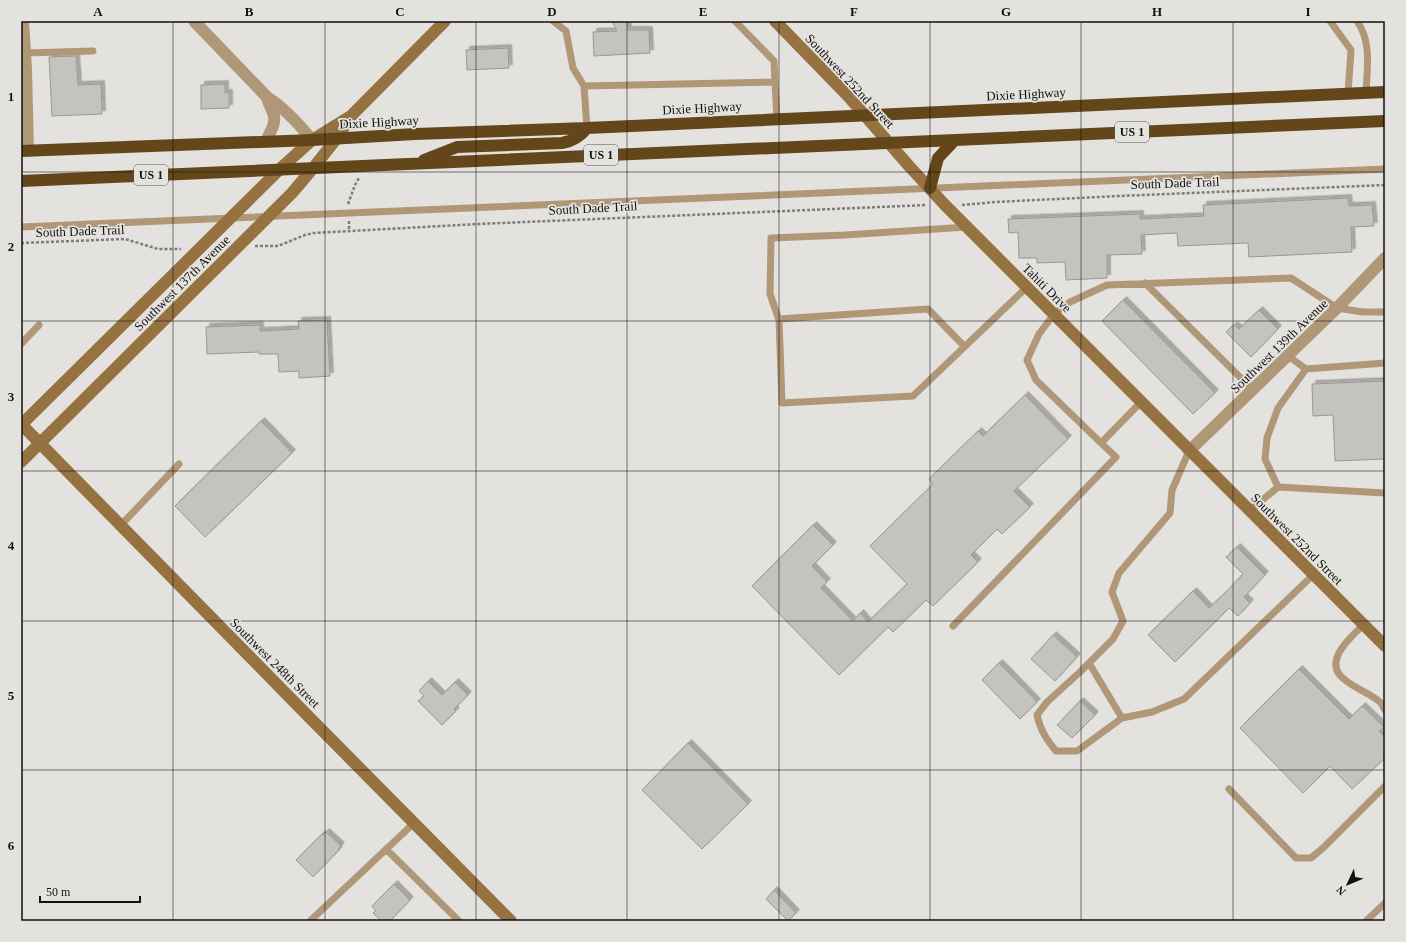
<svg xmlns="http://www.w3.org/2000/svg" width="1406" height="942" font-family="'Times New Roman',serif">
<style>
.building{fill:#c5c3c0;stroke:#999794;filter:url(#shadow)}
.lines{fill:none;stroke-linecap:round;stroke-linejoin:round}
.path{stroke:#7d7c79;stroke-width:2.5;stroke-dasharray:3 2;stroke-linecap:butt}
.lane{stroke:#af9777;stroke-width:7}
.street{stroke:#af9777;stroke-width:12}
.secondary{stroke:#957240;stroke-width:12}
.highway{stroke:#63471a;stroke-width:12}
.grid{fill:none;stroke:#111110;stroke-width:1;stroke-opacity:0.55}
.labels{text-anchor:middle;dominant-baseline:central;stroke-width:3.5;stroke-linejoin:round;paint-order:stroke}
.shield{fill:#e4e2de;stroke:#50504e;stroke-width:1}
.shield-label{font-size:12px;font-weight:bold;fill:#111110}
.street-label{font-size:13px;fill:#111110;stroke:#e4e2de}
.neatline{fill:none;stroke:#111110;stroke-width:1.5}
.grid-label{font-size:13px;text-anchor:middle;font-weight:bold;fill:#111110}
</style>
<defs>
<filter id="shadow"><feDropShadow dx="3.5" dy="-3.5" stdDeviation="0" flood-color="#0004"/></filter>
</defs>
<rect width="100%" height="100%" fill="#e4e2de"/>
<!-- building -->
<path class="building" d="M 612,21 L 627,21 L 628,30 L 649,30 L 650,53 L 594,56 L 593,32 L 617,31 Z
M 508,48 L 509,68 L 467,70 L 466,50 Z
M 76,56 L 78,85 L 101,84 L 102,114 L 52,116 L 49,57 Z
M 225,84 L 225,93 L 229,93 L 229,108 L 201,109 L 201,85 Z
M 1348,198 L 1349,206 L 1372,205 L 1374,226 L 1351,227 L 1352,252 L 1249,257 L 1248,243 L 1178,246 L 1177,233 L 1141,235 L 1142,254 L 1107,255 L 1107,278 L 1066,280 L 1065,262 L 1037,263 L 1037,258 L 1019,258 L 1018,232 L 1009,233 L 1008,219 L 1140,214 L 1140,219 L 1204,216 L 1203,205 Z
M 1123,300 L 1215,393 L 1193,414 L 1102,321 Z
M 1259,310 L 1278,329 L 1251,357 L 1226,332 L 1234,325 L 1239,329 Z
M 327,320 L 330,376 L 299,378 L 299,371 L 279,372 L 278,354 L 259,354 L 259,352 L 207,354 L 206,327 L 260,325 L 260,331 L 299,329 L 298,321 Z
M 1385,381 L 1385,459 L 1335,461 L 1333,415 L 1313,416 L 1312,384 Z
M 1025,395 L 1068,439 L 1014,491 L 1030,507 L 1002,534 L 997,529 L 971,555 L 978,562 L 933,606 L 926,600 L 893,632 L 888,627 L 839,675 L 752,586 L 813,525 L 833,545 L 812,566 L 827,582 L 821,588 L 853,621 L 860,613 L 868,622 L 907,584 L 870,546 L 933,484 L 929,479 L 978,431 L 983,436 Z
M 261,421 L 292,453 L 205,537 L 175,506 Z
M 1237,547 L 1265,575 L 1244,597 L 1250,603 L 1238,616 L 1229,608 L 1175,662 L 1148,635 L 1193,591 L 1209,608 L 1226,592 L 1243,574 L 1226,557 Z
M 1053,635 L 1077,657 L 1055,681 L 1031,659 Z
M 999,663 L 1037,702 L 1020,719 L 982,680 Z
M 1299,669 L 1349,719 L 1362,706 L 1384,727 L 1379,731 L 1385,737 L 1385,758 L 1352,789 L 1330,766 L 1303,793 L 1240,728 Z
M 428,681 L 442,695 L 455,682 L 468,695 L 454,709 L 456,711 L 442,725 L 418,701 L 424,696 L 419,691 Z
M 1080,701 L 1095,715 L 1072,738 L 1057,725 Z
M 688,743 L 748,804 L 702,849 L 642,790 Z
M 326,832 L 341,846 L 338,849 L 339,850 L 313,877 L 296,860 L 322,834 L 323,835 Z
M 394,884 L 410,900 L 390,921 L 381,921 L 373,913 L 376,911 L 372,906 Z
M 774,890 L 796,913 L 788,921 L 766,899 Z"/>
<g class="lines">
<!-- path -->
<path class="path" d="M 348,204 L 355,185 L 359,178
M 962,205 L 996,202 L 1119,196 L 1385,185
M 349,221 L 349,231
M 21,243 L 125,239 L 158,249 L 181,249
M 255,246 L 278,246 L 305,235 L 314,233 L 478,224 L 927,205"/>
<!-- lane -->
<path class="lane" d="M 553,21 L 566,31 L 573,68 L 584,86
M 735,21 L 774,61 L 775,82
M 1330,21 L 1351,50 L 1348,94
M 1357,21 C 1372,42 1367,69 1366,93
M 25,53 L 93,51
M 587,128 L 584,86 L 775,82 L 777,119
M 21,227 L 1385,169
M 1145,283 L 1253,390
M 779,320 L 770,294 L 771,238 L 845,235 L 967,227
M 21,344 L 39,325
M 964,346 L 928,309 L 779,319 L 782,403 L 913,396 L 1027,287
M 1288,356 L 1306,369 L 1385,363
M 1101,443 L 1036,380 L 1027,360 L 1039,334 L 1054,314 L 1070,302 L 1107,285 L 1291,278 L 1337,308 L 1363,312 L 1385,312
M 1189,451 L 1172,490 L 1170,513 L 1119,573 L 1112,592 L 1123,621 L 1113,639 L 1080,672 L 1047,702 L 1037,715 C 1040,730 1047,740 1056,751 L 1077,751 L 1122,718 L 1152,712 L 1184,699 L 1313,575
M 1278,487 L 1265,459 L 1267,438 L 1278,408 L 1306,369
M 1249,511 L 1278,487 L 1385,493
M 120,526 L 179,464
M 1363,625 C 1356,632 1348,639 1342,648 C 1320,680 1362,686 1380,702 C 1382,704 1383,707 1385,710
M 953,626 L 1116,457 L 1101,443 L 1141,402
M 1089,663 L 1122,718
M 1229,789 L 1296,858 L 1311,858 L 1323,848 L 1385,786
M 386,849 L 459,921
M 310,921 L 414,823
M 1366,921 L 1385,903"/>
<!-- street -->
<path class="street" d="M 23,21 L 26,69 L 28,151
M 194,21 L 267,97 C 285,108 299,124 312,140
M 266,141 C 270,132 277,123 273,113 C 271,107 268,103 267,97
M 1189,451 L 1337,308 L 1385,258"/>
<!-- secondary -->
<path class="secondary" d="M 775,21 L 848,96 L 909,166 L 945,205 L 1385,646
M 21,424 L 310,718 L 511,921
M 21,425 L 281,168 L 312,140 L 349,117
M 21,462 L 292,193 L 314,167 L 337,138 L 352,115 L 445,21"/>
<!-- highway -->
<path class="highway" d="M 21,151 L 312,140 L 415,134 L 587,128 L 1385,92
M 424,160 L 457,147 L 562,143 C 573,141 580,137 587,128
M 21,181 L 1385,121
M 930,188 L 938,158 L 955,140"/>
</g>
<!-- grid -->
<path class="grid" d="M 173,21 L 173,921M 325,21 L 325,921M 476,21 L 476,921M 627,21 L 627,921M 779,21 L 779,921M 930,21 L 930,921M 1081,21 L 1081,921M 1233,21 L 1233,921M 21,172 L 1385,172M 21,321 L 1385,321M 21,471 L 1385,471M 21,621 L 1385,621M 21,770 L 1385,770"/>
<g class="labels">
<!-- shield labels -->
<g class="shield">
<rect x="1115" y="122" width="34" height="20" rx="3"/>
<rect x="584" y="145" width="34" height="20" rx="3"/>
<rect x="134" y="165" width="34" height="20" rx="3"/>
</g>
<g class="shield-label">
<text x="1132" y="132">US 1</text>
<text x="601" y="155">US 1</text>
<text x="151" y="175">US 1</text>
</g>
<!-- street labels -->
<g class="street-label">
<text transform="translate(850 81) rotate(47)">Southwest 252nd Street</text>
<text transform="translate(1026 94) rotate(-3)">Dixie Highway</text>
<text transform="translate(702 108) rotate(-3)">Dixie Highway</text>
<text transform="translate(379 122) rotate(-3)">Dixie Highway</text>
<text transform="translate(1175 183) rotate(-2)">South Dade Trail</text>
<text transform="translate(593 208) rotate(-3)">South Dade Trail</text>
<text transform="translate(80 231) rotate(-2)">South Dade Trail</text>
<text transform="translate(182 283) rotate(-45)">Southwest 137th Avenue</text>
<text transform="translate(1047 288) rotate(45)">Tahiti Drive</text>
<text transform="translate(1279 346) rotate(-44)">Southwest 139th Avenue</text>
<text transform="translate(1297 539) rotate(45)">Southwest 252nd Street</text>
<text transform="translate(275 663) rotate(45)">Southwest 248th Street</text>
</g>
</g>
<!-- border -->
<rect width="1406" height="942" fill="none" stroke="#e4e2de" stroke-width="44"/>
<!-- north arrow -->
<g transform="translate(1348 884) rotate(226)" stroke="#e4e2de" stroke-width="3" paint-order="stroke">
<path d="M0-3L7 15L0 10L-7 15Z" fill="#111110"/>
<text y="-6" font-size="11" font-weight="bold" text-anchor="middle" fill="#111110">N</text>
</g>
<!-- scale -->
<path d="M40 896v6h100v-6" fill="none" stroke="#111110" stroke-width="2"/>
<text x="46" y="896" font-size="12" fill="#111110" stroke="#e4e2de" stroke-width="3" paint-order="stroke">50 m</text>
<rect x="22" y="22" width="1362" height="898" class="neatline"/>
<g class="grid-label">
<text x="98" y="16">A</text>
<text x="249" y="16">B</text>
<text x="400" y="16">C</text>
<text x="552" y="16">D</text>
<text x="703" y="16">E</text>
<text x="854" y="16">F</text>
<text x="1006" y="16">G</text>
<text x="1157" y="16">H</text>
<text x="1308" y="16">I</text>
<text x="11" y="101">1</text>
<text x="11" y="251">2</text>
<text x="11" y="401">3</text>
<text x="11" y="550">4</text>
<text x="11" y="700">5</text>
<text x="11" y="850">6</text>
</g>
</svg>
